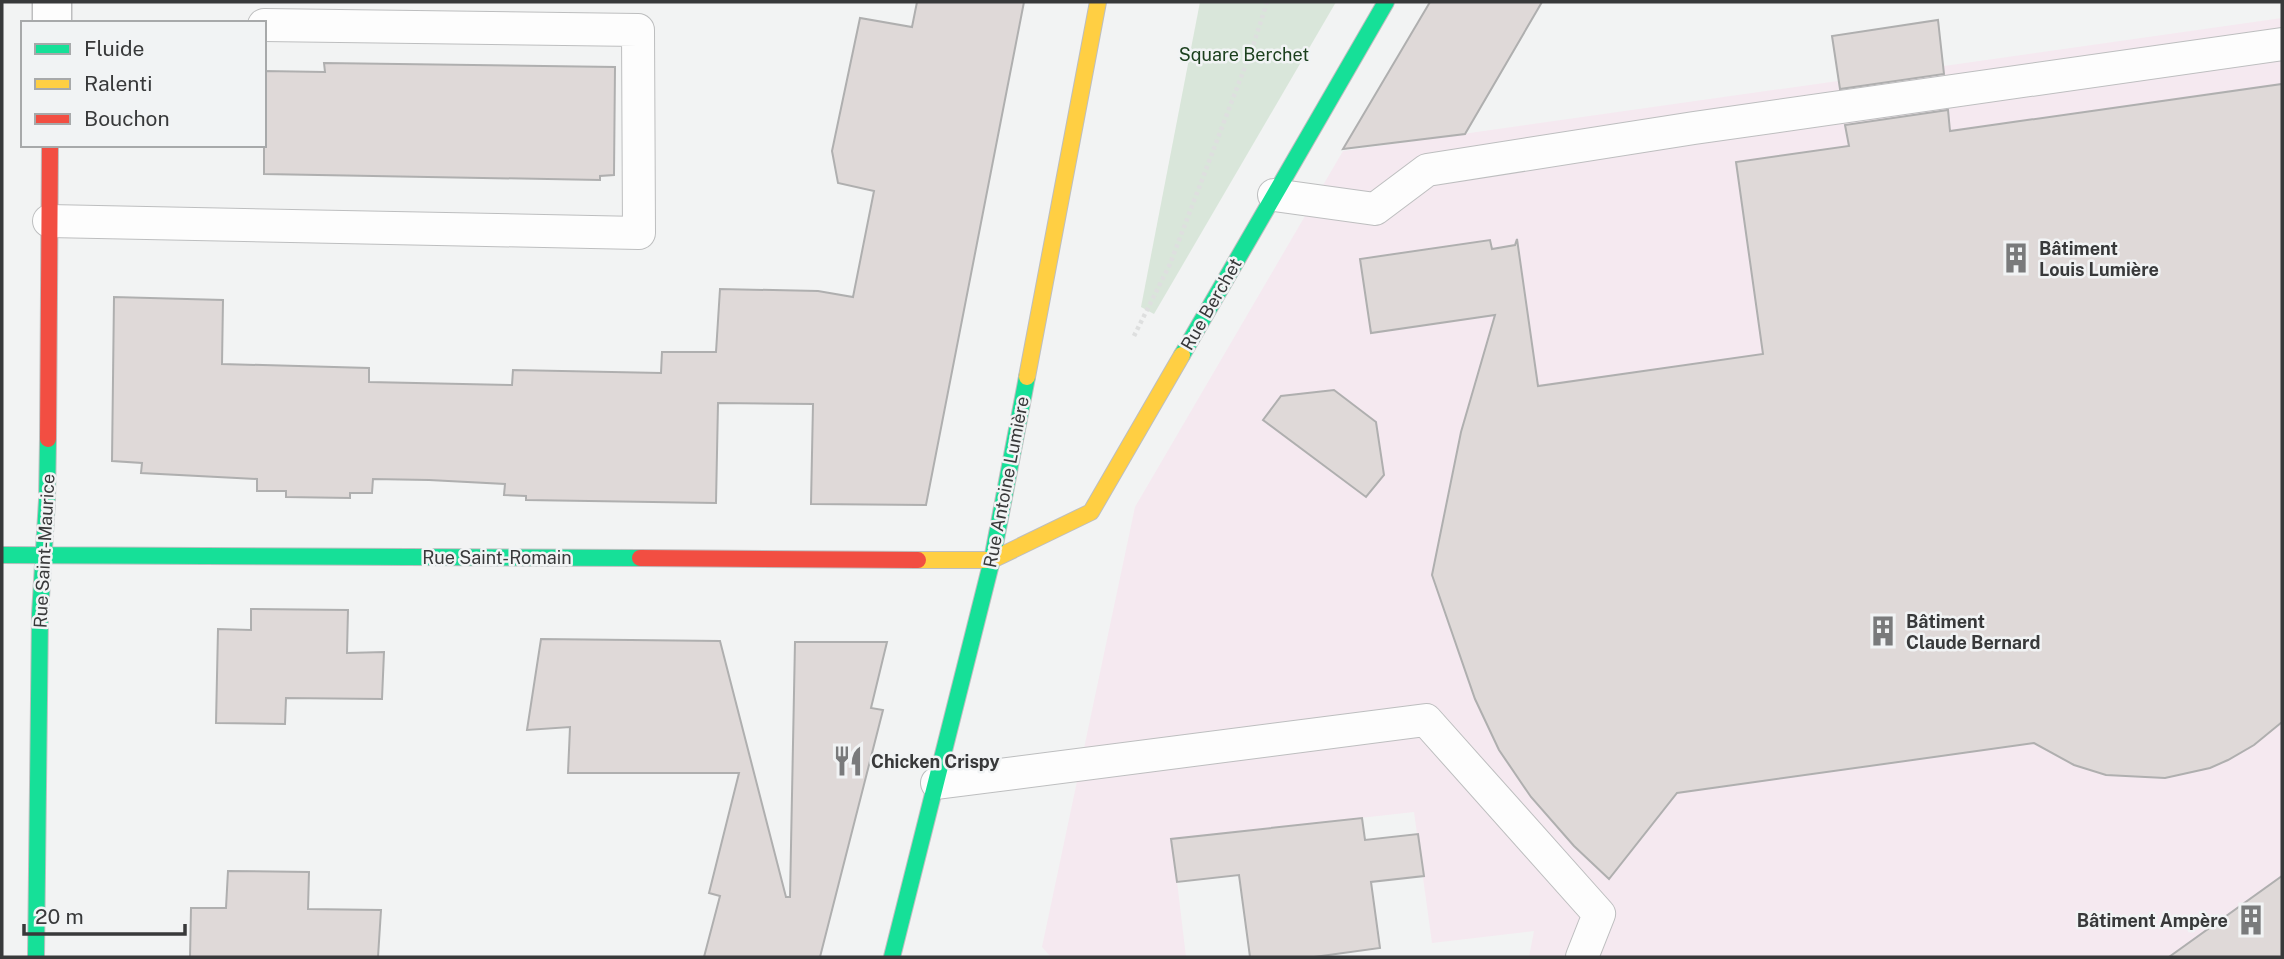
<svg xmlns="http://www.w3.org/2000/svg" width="2284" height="959" font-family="'Public Sans',sans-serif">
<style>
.education{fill:#f5e9f0}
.green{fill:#d9e6da}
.building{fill:#dfd9d8;stroke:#afafaf;stroke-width:2}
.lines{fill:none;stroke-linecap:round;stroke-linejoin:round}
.lane-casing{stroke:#bdbebf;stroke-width:34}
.street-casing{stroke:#bdbebf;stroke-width:41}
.fast-casing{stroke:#bdbebf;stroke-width:18}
.slow-casing{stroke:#bdbebf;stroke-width:18}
.jam-casing{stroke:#bdbebf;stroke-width:18}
.path{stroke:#dedfdf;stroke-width:4.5;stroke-dasharray:3.5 3.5;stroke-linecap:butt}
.lane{stroke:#fdfdfd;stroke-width:32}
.street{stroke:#fdfdfd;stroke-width:38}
.fast{stroke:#16e098;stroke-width:16}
.slow{stroke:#ffcf43;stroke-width:16}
.jam{stroke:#f24e42;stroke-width:16}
.labels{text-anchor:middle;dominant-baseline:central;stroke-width:5;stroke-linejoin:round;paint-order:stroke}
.park-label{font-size:18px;fill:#1c401e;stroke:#f1f3f4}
.poi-label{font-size:18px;font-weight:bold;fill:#38393a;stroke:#f1f3f4;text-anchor:start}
.street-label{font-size:18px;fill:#38393a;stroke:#f1f3f4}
</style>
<rect width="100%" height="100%" fill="#f2f3f3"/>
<!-- education -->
<path class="education" d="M 2282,18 L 2282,957 L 1529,957 L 1534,931 L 1432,943 L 1414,812 L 1172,839 L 1186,957 L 1051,957 L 1042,947 L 1135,507 L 1343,151 Z"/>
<!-- green -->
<path class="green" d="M 1200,2 L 1336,2 L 1154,314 L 1141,307 Z"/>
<!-- building -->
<path class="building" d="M 917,2 L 1024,2 L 926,505 L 811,504 L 813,404 L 718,403 L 716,503 L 526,500 L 526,496 L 504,495 L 505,484 L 429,480 L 373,479 L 372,493 L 350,493 L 350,498 L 286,497 L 286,491 L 257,491 L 257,479 L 141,473 L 142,463 L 112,461 L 114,297 L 223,300 L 222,364 L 369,368 L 369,382 L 512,385 L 513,370 L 661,373 L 662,352 L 716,352 L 720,289 L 818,291 L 853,297 L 874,191 L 838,183 L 832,151 L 860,18 L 912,27 Z
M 1430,2 L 1542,2 L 1465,134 L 1343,149 Z
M 1938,20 L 1944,74 L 1840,89 L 1832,36 Z
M 324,63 L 615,67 L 614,175 L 600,176 L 600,180 L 264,174 L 264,71 L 325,72 Z
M 2282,84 L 2282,722 L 2254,745 L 2228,760 L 2210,768 L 2165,778 L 2106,775 L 2074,765 L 2034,743 L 1677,793 L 1609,879 L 1574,846 L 1531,797 L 1499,750 L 1475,699 L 1432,575 L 1461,432 L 1495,315 L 1371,333 L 1360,259 L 1490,240 L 1492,249 L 1515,245 L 1517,239 L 1538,386 L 1763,354 L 1736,162 L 1849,146 L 1845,125 L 1948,110 L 1950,131 Z
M 1334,390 L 1376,422 L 1384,475 L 1366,497 L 1263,420 L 1281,396 Z
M 251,609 L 348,610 L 347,653 L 384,652 L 382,699 L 286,698 L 285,724 L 216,723 L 218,629 L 251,630 Z
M 541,639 L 720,641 L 786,897 L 790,897 L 795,642 L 887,642 L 871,708 L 883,710 L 820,957 L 704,957 L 720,896 L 709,893 L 739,773 L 568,773 L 570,727 L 527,730 Z
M 1362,818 L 1365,840 L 1418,834 L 1424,876 L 1371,882 L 1380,948 L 1314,957 L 1250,957 L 1239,875 L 1177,882 L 1171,839 Z
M 228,871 L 309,872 L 308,909 L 381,910 L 378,957 L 190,957 L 191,908 L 226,908 Z
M 2282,876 L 2282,957 L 2169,957 Z"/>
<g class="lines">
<!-- lane casing -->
<g class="lane-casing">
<path id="lane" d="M 1274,195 L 1375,209 L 1427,170 L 1694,128 L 2282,44
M 49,221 L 639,233 L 638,30 L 264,25
M 937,783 L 1426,720 L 1599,914 L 1582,957"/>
</g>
<!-- street casing -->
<g class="street-casing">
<path id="street" d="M 52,23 L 52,2"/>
</g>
<!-- fast casing -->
<g class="fast-casing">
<path id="fast" d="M 1182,355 L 1386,2
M 2,555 L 640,558
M 36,957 L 40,614 L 47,500 L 48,439
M 892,957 L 992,560 L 1027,377"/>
</g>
<!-- slow casing -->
<g class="slow-casing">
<path id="slow" d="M 1027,377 L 1098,2
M 918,560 L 992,560 L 1091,512 L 1182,355"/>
</g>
<!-- jam casing -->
<g class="jam-casing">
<path id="jam" d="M 48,439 L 50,145
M 640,558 L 918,560"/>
</g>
<!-- path -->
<path class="path" d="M 1134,336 L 1170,264 L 1254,43 L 1267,2"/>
<!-- lane -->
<use href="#lane" class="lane"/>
<!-- street -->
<use href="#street" class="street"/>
<!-- fast -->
<use href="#fast" class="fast"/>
<!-- slow -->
<use href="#slow" class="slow"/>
<!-- jam -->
<use href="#jam" class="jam"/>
</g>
<!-- icons -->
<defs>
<g id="building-bare" transform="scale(2.415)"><path d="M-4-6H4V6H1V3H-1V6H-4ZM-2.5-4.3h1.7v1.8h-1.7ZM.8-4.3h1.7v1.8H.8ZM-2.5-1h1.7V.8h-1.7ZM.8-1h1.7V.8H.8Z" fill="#797a7b" stroke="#f1f3f4" stroke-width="2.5" paint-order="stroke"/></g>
<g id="restaurant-bare" transform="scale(2.415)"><path d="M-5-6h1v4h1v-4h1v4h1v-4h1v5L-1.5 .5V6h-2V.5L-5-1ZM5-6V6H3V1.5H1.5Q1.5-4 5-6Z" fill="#797a7b" stroke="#f1f3f4" stroke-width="2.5" paint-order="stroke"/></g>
</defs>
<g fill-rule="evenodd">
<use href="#building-bare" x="2016" y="258"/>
<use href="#building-bare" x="1883" y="631"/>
<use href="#restaurant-bare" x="848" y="761"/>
<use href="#building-bare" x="2251" y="920"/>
</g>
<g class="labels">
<!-- park labels -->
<g class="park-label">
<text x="1244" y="54">Square Berchet</text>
</g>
<!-- poi labels -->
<g class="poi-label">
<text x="2039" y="248">Bâtiment<tspan x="2039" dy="21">Louis Lumière</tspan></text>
<text x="1906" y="621">Bâtiment<tspan x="1906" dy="21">Claude Bernard</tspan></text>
<text x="871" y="761">Chicken Crispy</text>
<text x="2228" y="920" text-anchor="end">Bâtiment Ampère</text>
</g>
<!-- street labels -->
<g class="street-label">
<text transform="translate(1211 304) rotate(-60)">Rue Berchet</text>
<text transform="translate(1006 482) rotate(-79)">Rue Antoine Lumière</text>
<text transform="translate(44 551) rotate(-87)">Rue Saint-Maurice</text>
<text x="497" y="557">Rue Saint-Romain</text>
</g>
</g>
<!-- border -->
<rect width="2284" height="959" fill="none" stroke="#38393a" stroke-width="7"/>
<!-- legend -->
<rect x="21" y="21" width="245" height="126" fill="#f1f3f4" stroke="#a7a9aa" stroke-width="2"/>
<rect x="35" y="44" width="35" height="10" fill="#16e098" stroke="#a7a9aa" stroke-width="2"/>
<text x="84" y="56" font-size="21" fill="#38393a">Fluide</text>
<rect x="35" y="79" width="35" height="10" fill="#ffcf43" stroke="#a7a9aa" stroke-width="2"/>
<text x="84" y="91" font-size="21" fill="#38393a">Ralenti</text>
<rect x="35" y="114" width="35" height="10" fill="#f24e42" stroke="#a7a9aa" stroke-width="2"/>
<text x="84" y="126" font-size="21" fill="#38393a">Bouchon</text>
<!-- scale -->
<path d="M24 924v10h161v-10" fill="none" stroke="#38393a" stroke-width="3.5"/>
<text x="35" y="924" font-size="21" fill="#38393a" stroke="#f1f3f4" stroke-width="5" paint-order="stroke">20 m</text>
</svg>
